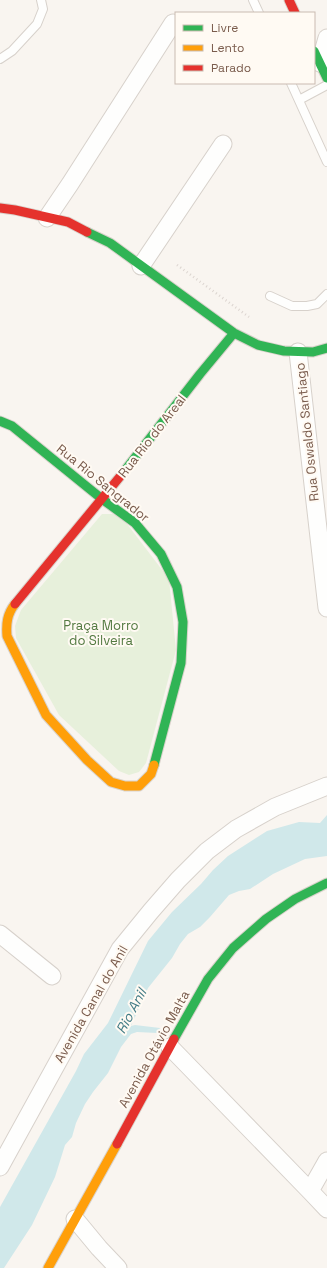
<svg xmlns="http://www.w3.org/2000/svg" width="327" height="1268" font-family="'Space Grotesk',sans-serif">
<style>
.green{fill:#e7f0db}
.water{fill:#d0e8ea}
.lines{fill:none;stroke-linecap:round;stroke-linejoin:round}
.lane-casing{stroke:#d7d1cb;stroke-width:10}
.street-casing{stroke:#d7d1cb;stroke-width:19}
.fast-casing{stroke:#d9d2cb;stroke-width:11}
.slow-casing{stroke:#d9d2cb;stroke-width:11}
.jam-casing{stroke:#d9d2cb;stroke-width:11}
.path{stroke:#dcd5d0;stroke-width:2.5;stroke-dasharray:1 3;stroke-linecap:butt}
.lane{stroke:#fefefd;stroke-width:8}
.street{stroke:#fefefd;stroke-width:17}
.fast{stroke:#30b455;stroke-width:9}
.slow{stroke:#ff9f0a;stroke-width:9}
.jam{stroke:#e5322d;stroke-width:9}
.labels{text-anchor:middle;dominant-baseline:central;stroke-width:4;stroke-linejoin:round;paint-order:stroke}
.street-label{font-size:13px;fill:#7a5c4d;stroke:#fffaf3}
.park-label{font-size:13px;fill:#537a41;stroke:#fffaf3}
.water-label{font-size:14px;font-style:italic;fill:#437c86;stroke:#fffaf3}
</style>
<rect width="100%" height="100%" fill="#f9f5f0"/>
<!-- green -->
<path class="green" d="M 102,514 L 113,514 L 124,520 L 169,579 L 176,650 L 146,763 L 139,772 L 129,775 L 119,771 L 59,715 L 16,638 L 15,626 L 21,610 Z"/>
<!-- water -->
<path class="water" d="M 327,815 L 327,856 L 305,859 L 273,874 L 250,889 L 239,891 L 229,895 L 210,917 L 200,927 L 188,934 L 180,944 L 172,958 L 148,988 L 131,1026 L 135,1025 L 160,1028 L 157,1033 L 137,1032 L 131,1034 L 121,1047 L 108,1073 L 93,1092 L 85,1104 L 76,1123 L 72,1137 L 65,1145 L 55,1177 L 32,1225 L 4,1268 L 0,1268 L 0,1207 L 76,1071 L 84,1054 L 108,1023 L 148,941 L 172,912 L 201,884 L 213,870 L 228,856 L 267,831 L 299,822 L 320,823 Z"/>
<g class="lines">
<!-- lane casing -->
<g class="lane-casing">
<path id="lane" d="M 253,0 L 259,13
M 0,59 L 12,51 L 37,24 L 43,9 L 41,0
M 291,83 L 327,162
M 299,100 L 327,85
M 270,296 L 292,306 L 307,306 L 317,304 L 327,294"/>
</g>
<!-- street casing -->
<g class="street-casing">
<path id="street" d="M 320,63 L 327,38
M 47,218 L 70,184 L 173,23
M 141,266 L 223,144
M 298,352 L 327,608
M 0,934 L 52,976
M 170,1047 L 310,1191 L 327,1209
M 0,1167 L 120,949 L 151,911 L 178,880 L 207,851 L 236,829 L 275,807 L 327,786
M 310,1191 L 327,1161
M 75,1219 L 99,1248 L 118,1268"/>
</g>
<!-- fast casing -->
<g class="fast-casing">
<path id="fast" d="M 314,51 L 327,78
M 87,232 L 110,243 L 234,333 L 258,345 L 284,351 L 313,352 L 327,348
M 0,421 L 12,426 L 102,499 L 135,523 L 161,554 L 177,587 L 183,622 L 181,663 L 154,765
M 123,473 L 200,374 L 234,333
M 174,1039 L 208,979 L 233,948 L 266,919 L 295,899 L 327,883"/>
</g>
<!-- slow casing -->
<g class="slow-casing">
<path id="slow" d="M 15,604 C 7,614 6,624 7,636 L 46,715 L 87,760 L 111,782 L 125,786 L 139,786 L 151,774 L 154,765
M 48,1268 L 117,1144"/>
</g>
<!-- jam casing -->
<g class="jam-casing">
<path id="jam" d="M 289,0 L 295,13
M 0,208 L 15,210 L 68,222 L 87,232
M 15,604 L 123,473
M 117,1144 L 174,1039"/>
</g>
<!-- path -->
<path class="path" d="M 177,265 L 249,317"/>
<!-- lane -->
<use href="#lane" class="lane"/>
<!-- street -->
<use href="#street" class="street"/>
<!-- fast -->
<use href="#fast" class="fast"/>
<!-- slow -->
<use href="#slow" class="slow"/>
<!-- jam -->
<use href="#jam" class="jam"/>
</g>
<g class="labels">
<!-- street labels -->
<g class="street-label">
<text transform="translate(307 432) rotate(-96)">Rua Oswaldo Santiago</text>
<text transform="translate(152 436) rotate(-52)">Rua Rio do Areal</text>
<text transform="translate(103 483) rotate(39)">Rua Rio Sangrador</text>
<text transform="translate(91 1004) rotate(-60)">Avenida Canal do Anil</text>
<text transform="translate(154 1049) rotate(-61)">Avenida Otávio Malta</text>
</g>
<!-- park labels -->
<g class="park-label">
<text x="101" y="625">Praça Morro<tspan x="101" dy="15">do Silveira</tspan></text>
</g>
<!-- water labels -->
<g class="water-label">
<text transform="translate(131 1011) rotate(-62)">Rio Anil</text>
</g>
</g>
<!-- legend -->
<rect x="175" y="12" width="140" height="72" fill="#fffaf3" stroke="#cabbb1"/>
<rect x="183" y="25" width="20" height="6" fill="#30b455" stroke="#cabbb1"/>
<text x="211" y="32" font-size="12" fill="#7a5c4d">Livre</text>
<rect x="183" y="45" width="20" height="6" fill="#ff9f0a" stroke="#cabbb1"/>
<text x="211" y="52" font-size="12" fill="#7a5c4d">Lento</text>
<rect x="183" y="65" width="20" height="6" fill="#e5322d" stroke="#cabbb1"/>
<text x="211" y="72" font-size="12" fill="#7a5c4d">Parado</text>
</svg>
